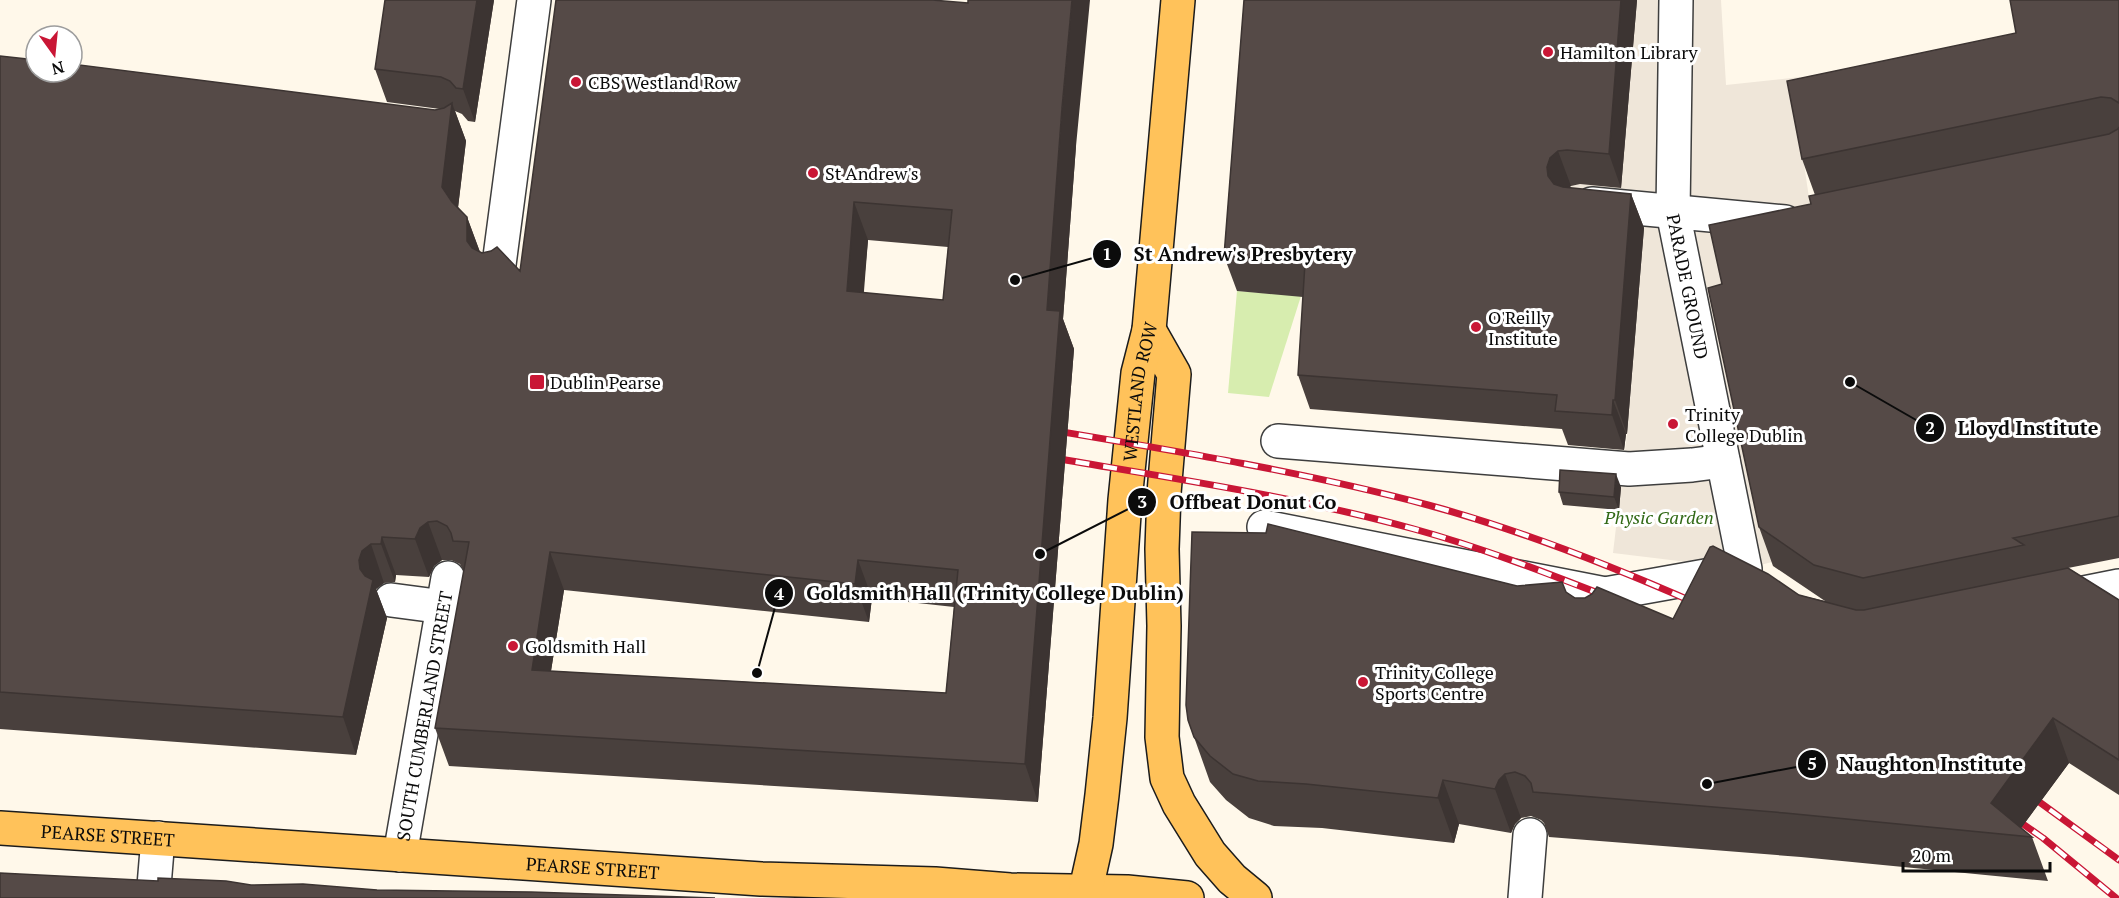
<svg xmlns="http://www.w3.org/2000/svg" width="2119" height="898" font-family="'PT Serif',serif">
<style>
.green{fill:#d7edaf}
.plaza{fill:#efe6d9}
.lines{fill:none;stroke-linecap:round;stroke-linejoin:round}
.minor-casing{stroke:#3e3e3e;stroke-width:36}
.major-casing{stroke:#1c1c1c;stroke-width:36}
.minor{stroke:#fff;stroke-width:33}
.major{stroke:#ffc25a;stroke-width:33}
.rail-casing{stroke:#c91635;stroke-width:7}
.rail{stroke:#fff;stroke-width:4.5;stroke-dasharray:14;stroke-linecap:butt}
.wall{fill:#49403d;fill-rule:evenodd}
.shaded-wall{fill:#3c3432}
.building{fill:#554a47;stroke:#3c3432;stroke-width:1.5;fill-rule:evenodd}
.poi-dot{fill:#c91635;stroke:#fff;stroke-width:2}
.labels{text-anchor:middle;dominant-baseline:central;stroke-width:6;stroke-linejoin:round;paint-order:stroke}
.poi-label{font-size:18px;fill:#0b0b0b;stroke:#fff;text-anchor:start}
.street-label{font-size:18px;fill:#0b0b0b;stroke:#fff}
.park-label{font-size:18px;font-style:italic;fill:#316916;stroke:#fff}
.leader{fill:none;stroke:#0b0b0b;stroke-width:2}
.callout-dot{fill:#0b0b0b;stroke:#fff;stroke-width:2}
.mark-label{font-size:18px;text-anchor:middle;font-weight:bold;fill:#fff}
.callout-label{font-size:20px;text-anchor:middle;font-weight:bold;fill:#0b0b0b;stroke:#fff;stroke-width:6;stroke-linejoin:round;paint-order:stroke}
</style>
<rect width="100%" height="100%" fill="#fff8ea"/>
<!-- green -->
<path class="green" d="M 1237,291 L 1301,296 L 1269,397 L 1228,393 Z"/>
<!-- plaza -->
<path class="plaza" d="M 1637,0 L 1721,0 L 1726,85 L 1800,77 L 1797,117 L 1812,218 L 1772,562 L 1745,569 L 1613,553 L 1627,434 L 1644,228 L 1463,212 Z"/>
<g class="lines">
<!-- minor casing -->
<g class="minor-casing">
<g id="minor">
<path id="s1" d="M 1676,0 L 1673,212 L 1745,569"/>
<path d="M 1592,204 L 1785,222"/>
<path d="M 498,272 L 534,0"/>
<path d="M 1278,441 L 1629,469 L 1692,465 L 1723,461"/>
<path d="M 1264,527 L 1605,594"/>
<path d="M 2059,598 L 2119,586"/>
<path d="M 391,600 L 444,607"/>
<path d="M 1596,624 L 1605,594 L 1739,570"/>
<path id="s2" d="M 400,855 L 448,578"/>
<path d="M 153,898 L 158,838"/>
<path d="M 1525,898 L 1530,835"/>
</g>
</g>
<!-- major casing -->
<g class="major-casing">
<g id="major">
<path d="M 1149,330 L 1174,374 L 1164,493 L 1162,549 L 1164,626 L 1162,737 L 1167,778 L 1179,804 L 1210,854 L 1232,879 L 1255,898"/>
<path id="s3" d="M 0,828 L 761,879 L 935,884 L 1010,890 L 1127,892 L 1187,898"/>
<path id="s4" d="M 1084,898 L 1096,844 L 1102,795 L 1110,718 L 1125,500 L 1138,373 L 1149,330 L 1178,0"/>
</g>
</g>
<!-- minor -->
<use href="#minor" class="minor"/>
<!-- major -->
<use href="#major" class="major"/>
<!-- rail casing -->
<g class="rail-casing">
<path id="rail" d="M 1051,430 C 1177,451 1304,472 1428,505 C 1521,530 1612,566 1700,605
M 1048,457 C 1170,478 1294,496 1414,529 C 1480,547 1544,572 1608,597
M 2027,793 L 2119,860
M 2010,815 L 2043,838 L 2116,898"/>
</g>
<!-- rail -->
<use href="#rail" class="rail"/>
</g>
<!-- wall -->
<path class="wall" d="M 494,0 L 475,122 L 468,121 L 462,114 L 455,111 L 466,141 L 458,207 L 467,217 L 480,252 L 520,271 L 1076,146 L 1063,319 L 1074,349 L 1038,802 L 449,766 L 435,728 L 464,572 L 460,564 L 451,560 L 442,560 L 434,566 L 429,577 L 396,575 L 395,582 L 384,583 L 376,589 L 387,618 L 356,755 L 0,729 L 0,56 L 435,110 L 440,109 L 387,102 L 375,69 ZM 868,240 L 948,247 L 943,300 L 863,293 ZM 564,590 L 869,622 L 872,598 L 954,607 L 946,693 L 551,671 Z
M 1244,0 L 1637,0 L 1621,188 L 1580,184 L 1571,186 L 1568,188 L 1631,194 L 1644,228 L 1627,434 L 1626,434 L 1624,450 L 1568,445 L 1562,429 L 1310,409 L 1298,375 L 1303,297 L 1237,291 L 1224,256 Z
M 2119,0 L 2119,558 L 2068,568 L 2119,600 L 2119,795 L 2069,763 L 2021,828 L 2032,837 L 2048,881 L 1801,857 L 1549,837 L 1544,823 L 1541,820 L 1531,816 L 1521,818 L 1515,824 L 1511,833 L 1459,824 L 1454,843 L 1322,828 L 1274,826 L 1249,818 L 1226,800 L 1210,782 L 1188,720 L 1517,586 L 1566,592 L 1575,598 L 1673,619 L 1799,595 L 1825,601 L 1773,566 L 1759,527 L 1722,284 L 1811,204 L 1815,195 L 1802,159 L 2016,33 Z
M 1621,487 L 1619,510 L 1563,505 L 1559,492 Z"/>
<!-- shaded-wall -->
<path class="shaded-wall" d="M 477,0 L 494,0 L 475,122 L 463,89 Z
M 1072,0 L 1090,0 L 1076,146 L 1063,319 L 1074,349 L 1038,802 L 1025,764 L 1047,310 L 1062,108 Z
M 1621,0 L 1637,0 L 1621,188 L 1609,154 Z
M 452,103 L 466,141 L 456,225 L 442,187 Z
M 1558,151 L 1571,186 L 1562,193 L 1548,176 L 1547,167 L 1550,158 Z
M 1631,194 L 1644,228 L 1627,434 L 1615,400 Z
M 854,202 L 868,240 L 861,329 L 847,291 Z
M 467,217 L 481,255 L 481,279 L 467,241 Z
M 1613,400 L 1626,434 L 1624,450 L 1612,415 Z
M 1616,474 L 1621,487 L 1619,510 L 1614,497 Z
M 428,522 L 442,560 L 434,566 L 429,577 L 415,539 L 420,528 Z
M 382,537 L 396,575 L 395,582 L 381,544 Z
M 371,544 L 384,583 L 376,589 L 387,618 L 356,755 L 343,717 L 360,569 L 359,560 L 362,551 Z
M 550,552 L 564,590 L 545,708 L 532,670 Z
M 858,560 L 872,598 L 869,622 L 855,584 Z
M 2053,718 L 2069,763 L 2016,835 L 1991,803 Z
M 1505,774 L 1521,818 L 1515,824 L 1511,833 L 1495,789 L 1499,780 Z
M 1443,780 L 1459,824 L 1454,843 L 1438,798 Z"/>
<!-- building -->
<path class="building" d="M 385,0 L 477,0 L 463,89 L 456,88 L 450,81 L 441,77 L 375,69 Z
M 556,0 L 932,0 L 968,3 L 968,0 L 1072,0 L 1062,108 L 1047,310 L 1060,311 L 1025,764 L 435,728 L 469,542 L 453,541 L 451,533 L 447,526 L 437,521 L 428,522 L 420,528 L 415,539 L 382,537 L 381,544 L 371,544 L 362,551 L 359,560 L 360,569 L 365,576 L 373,580 L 343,717 L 0,692 L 0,56 L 36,60 L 36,72 L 72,72 L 72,64 L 435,110 L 444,108 L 452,103 L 442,187 L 452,202 L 467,217 L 467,241 L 472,248 L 482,253 L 491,251 L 497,247 L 520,271 ZM 854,202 L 952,210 L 943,300 L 847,291 ZM 550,552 L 855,584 L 858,560 L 958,570 L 946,693 L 532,670 Z
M 1244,0 L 1621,0 L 1609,154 L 1567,150 L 1558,151 L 1550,158 L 1547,167 L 1548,176 L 1554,184 L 1563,187 L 1631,194 L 1615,400 L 1613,400 L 1612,415 L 1555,411 L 1557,395 L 1298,375 L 1305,263 L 1224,256 Z
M 2010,0 L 2119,0 L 2119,103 L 2111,98 L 2101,97 L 1802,159 L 1787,81 L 2016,33 Z
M 2119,127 L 2119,516 L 2013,538 L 2024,545 L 1863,578 L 1814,565 L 1759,527 L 1708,288 L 1722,284 L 1709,225 L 1811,204 L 1809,196 L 2109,134 L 2118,129 Z
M 1560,470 L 1616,474 L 1614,497 L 1559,492 Z
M 1268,524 L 1517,586 L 1562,582 L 1566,592 L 1575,598 L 1585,598 L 1592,594 L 1597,587 L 1673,619 L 1710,547 L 1713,546 L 1768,574 L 1799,595 L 1856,610 L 1864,610 L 2068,568 L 2119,600 L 2119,760 L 2053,718 L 1991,803 L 2032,837 L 1785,813 L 1533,792 L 1531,783 L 1525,776 L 1515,772 L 1505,774 L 1499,780 L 1495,789 L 1443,780 L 1438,798 L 1306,784 L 1258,781 L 1233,774 L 1210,756 L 1194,737 L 1188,720 L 1186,705 L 1192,532 L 1266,533 Z
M 0,873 L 158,881 L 158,878 L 226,881 L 251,885 L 303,884 L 377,890 L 531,892 L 715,898 L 0,898 Z"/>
<!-- markers -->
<g class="poi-dot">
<circle cx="1548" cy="52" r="6"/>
<circle cx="576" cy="82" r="6"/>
<circle cx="813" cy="173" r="6"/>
<circle cx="1476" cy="327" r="6"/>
<rect x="529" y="374" width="16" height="16" rx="3"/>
<circle cx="1673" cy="424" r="6"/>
<circle cx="513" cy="646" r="6"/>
<circle cx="1363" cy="682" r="6"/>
</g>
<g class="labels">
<!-- poi labels -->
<g class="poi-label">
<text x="1560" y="52">Hamilton Library</text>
<text x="588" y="82">CBS Westland Row</text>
<text x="825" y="173">St Andrew's</text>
<text x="1488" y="317">O'Reilly<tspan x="1488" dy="21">Institute</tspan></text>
<text x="550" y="382">Dublin Pearse</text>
<text x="1685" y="414">Trinity<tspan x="1685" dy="21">College Dublin</tspan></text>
<text x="525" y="646">Goldsmith Hall</text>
<text x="1375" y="672">Trinity College<tspan x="1375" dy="21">Sports Centre</tspan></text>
</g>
<!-- street labels -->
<g class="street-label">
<text stroke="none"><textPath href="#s1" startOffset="288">PARADE GROUND</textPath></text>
<text stroke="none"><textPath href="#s4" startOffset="510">WESTLAND ROW</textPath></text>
<text stroke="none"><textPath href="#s2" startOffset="141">SOUTH CUMBERLAND STREET</textPath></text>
<text stroke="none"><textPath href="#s3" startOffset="108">PEARSE STREET</textPath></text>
<text stroke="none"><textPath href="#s3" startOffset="594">PEARSE STREET</textPath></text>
</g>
<!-- park labels -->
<g class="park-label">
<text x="1659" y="517">Physic Garden</text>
</g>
</g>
<!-- callouts -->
<path class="leader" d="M1015 280L1107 254M1850 382L1930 428M1040 554L1142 502M757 673L779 593M1707 784L1812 764"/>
<g class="callout-dot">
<circle cx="1015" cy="280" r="6"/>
<circle cx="1850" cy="382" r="6"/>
<circle cx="1040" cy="554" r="6"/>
<circle cx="757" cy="673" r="6"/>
<circle cx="1707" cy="784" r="6"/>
<circle cx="1107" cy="254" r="15"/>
<circle cx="1930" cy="428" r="15"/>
<circle cx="1142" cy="502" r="15"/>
<circle cx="779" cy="593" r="15"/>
<circle cx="1812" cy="764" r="15"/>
</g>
<g class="mark-label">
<text x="1107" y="260">1</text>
<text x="1930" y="434">2</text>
<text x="1142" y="508">3</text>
<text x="779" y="600">4</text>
<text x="1812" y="770">5</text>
</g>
<g class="callout-label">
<text x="1243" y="261">St Andrew's Presbytery</text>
<text x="2028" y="435">Lloyd Institute</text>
<text x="1253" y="509">Offbeat Donut Co</text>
<text x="995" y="600">Goldsmith Hall (Trinity College Dublin)</text>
<text x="1931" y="771">Naughton Institute</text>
</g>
<!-- north arrow -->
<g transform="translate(54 54) rotate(165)"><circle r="28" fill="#ffffff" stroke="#9d9d9d" stroke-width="1.5"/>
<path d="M0-4.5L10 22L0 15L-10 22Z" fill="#c91635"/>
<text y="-9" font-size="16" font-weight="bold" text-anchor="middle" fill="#0b0b0b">N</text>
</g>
<!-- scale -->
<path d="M1903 862v9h147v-9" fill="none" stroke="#0b0b0b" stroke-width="3"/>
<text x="1912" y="862" font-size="18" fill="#0b0b0b" stroke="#ffffff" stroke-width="4.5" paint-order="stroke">20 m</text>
</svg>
